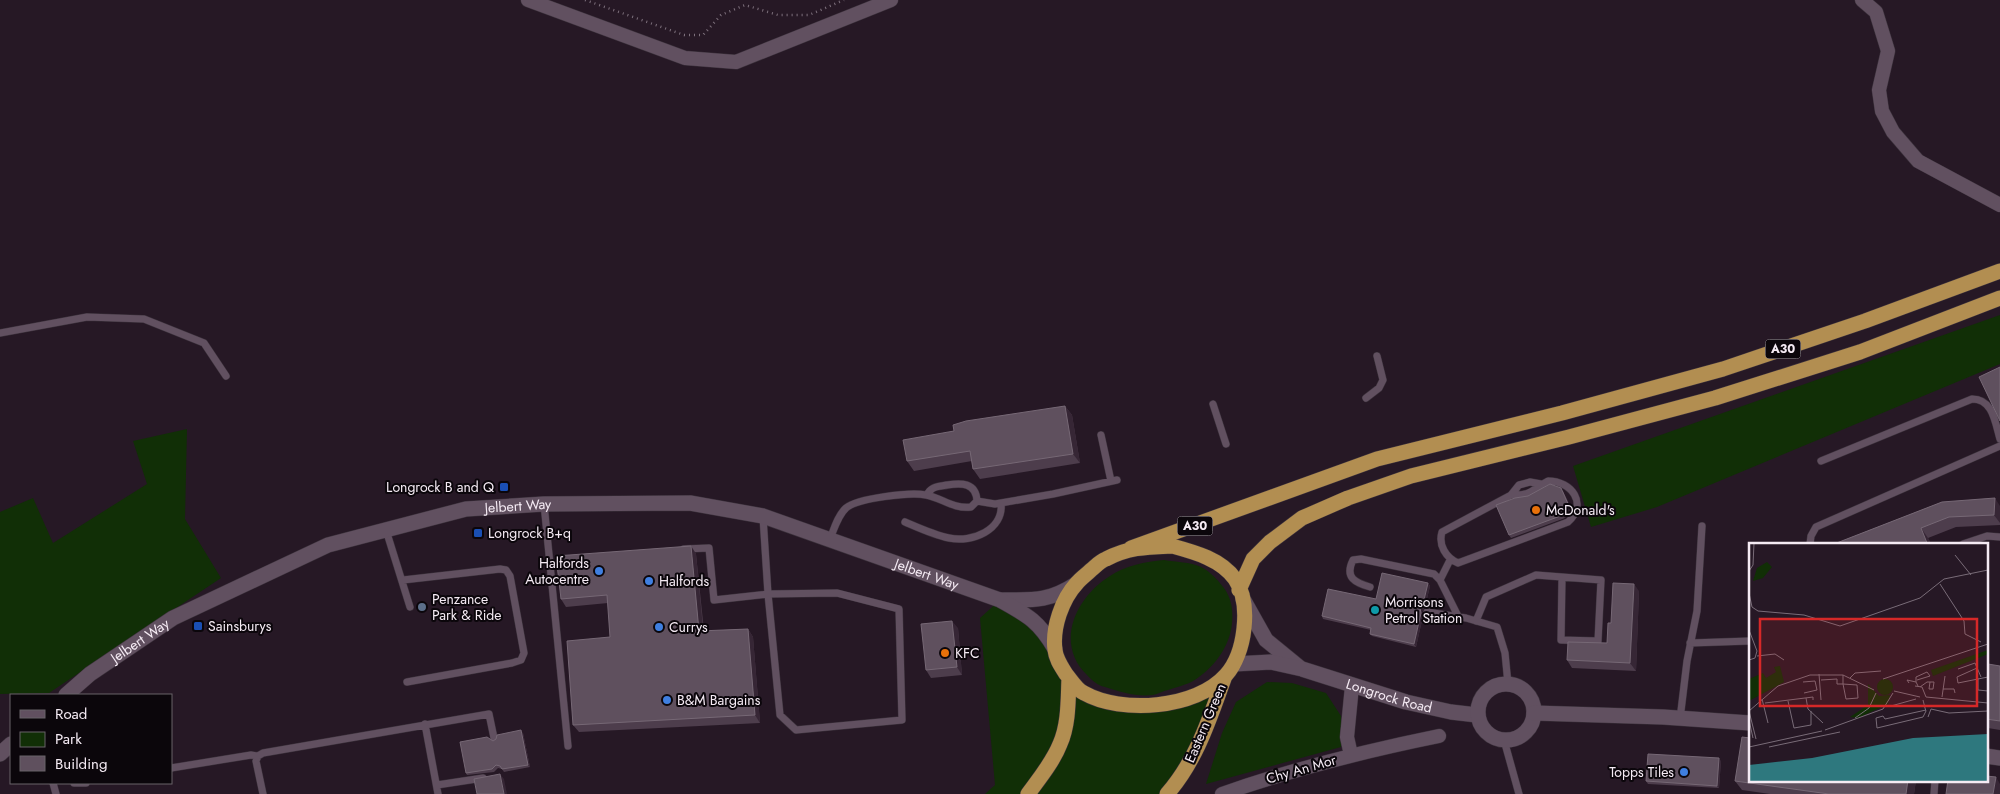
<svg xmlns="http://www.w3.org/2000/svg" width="2000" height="794" font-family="Jost,sans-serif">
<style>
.green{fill:#112f06}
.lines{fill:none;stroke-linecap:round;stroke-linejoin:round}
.service-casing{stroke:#3c323c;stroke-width:8}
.minor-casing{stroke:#3c323c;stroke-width:15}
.tertiary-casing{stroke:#3c323c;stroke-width:16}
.trunk-casing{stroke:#3c323c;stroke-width:16}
.path{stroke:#7e717d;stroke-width:2.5;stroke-dasharray:1 4;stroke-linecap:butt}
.service{stroke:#615060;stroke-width:7}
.minor{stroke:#615060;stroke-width:14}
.tertiary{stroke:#615060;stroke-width:15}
.trunk{stroke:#b28e51;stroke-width:15}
.wall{fill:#4d3d4c}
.shaded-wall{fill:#362635}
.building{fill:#5f505e;stroke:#766875}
.transit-dot{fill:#1a4fb4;stroke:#0b060b;stroke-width:2}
.food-dot{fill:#e8710a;stroke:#0b060b;stroke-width:2}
.shop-dot{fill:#3f7fe0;stroke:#0b060b;stroke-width:2}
.service-dot{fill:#5c6f8a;stroke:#0b060b;stroke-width:2}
.culture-dot{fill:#0f9aa8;stroke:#0b060b;stroke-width:2}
.labels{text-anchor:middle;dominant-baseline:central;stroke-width:4;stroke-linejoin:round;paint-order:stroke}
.shield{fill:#0b060b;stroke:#afa6ae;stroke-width:1}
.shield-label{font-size:12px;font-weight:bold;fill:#f5ebf4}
.poi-label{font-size:14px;fill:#f5ebf4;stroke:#0b060b;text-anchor:start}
.street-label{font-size:14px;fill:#f5ebf4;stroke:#0b060b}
.inset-road{fill:none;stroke:#796c78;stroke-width:1}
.view{fill:#d62828;fill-opacity:0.15;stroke:#d62828;stroke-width:2.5}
.inset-edge{fill:none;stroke:#f5ebf4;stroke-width:2.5}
</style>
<rect width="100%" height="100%" fill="#261825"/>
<!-- green -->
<path class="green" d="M 2000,315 L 2000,364 L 1657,507 L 1591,527 L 1573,466 Z
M 187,429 L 185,519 L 221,578 L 49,693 L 0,694 L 0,512 L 33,498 L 53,543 L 147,484 L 133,441 Z
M 1164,560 C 1176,562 1190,562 1201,567 C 1211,572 1220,582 1226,591 C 1232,601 1233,611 1232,623 C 1230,647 1213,669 1193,681 C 1186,685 1176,687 1168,690 C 1163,691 1158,694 1153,695 C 1137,697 1120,692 1105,687 C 1097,685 1093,681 1087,675 C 1054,643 1076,597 1110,576 C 1126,565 1145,562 1164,560 Z
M 1000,600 L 1029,616 L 1081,692 L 1167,704 L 1225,676 L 1167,794 L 985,794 L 995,785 L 980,618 Z
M 1267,682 L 1292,683 L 1326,693 L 1341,716 L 1341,747 L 1206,784 L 1222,733 L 1236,702 Z"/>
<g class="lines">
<!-- service casing -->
<g class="service-casing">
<path id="service" d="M 0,333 L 87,317 L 144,319 L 204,343 L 226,376
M 1366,398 L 1379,388 L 1383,380 L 1377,356
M 1213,404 L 1226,444
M 1101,435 L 1111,481
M 1821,461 L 1972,399 C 1993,399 1995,422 2000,439
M 1511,495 C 1532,496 1531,490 1548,481 C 1572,481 1588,504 1568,522 L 1458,563 C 1446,558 1438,545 1442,532 L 1511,495 L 1519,485 L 1530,482 L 1541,484
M 977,501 L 995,504 L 1053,494 L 1117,480
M 544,504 L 568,746
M 905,522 C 919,528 934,535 949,538 C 972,543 1004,530 1001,503
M 386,530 L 410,607
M 830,539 C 834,529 838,515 846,508 C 858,498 910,492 926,495 C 942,498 953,509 971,507 L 977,501 C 976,482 961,483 947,485 C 943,486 935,486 932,489 C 930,490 928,493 927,495
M 1810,544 L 1811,536 L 1816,527 L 2000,446
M 1963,544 L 1987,536 L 2000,537
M 684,549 L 709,548 L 714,600 L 768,594 L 763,517
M 403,580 L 500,569 L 506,570 L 510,576 L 524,653 L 521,660 L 512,663 L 407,682
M 1440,580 L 1450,560
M 1370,587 C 1356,583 1344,578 1353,560 L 1361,559 L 1434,574 L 1440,580 L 1458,616
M 837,593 L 899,609 L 902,720 L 796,730 L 780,715 L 768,594 Z
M 1427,612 L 1466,618 L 1497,627 L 1505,653 L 1508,684
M 1476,621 L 1486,597 L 1536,575 L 1601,580 L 1598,641 L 1561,640 L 1562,578
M 1690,643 L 1750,641
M 1680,719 L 1687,661 L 1697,611 L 1702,526
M 425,724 L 438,794
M 1504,740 L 1519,794
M 258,756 L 256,761 L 263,794
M 171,768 L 251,755 L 258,756 L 263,753 L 489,714 L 494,738
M 53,783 L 56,794
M 74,783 L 86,783
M 437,785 L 483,778
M 1934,794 L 1935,780"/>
</g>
<!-- minor casing -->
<g class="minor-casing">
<path id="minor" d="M 528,0 L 685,58 L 736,62 L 891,0
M 1862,0 L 1876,12 L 1888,51 L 1879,90 L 1882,111 L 1893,132 L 1918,161 L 2000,205
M 1351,755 L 1347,737 L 1352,686
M 1222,794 C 1293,769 1365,751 1439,736"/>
</g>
<!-- tertiary casing -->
<g class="tertiary-casing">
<g id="tertiary">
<path d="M 1243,599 L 1266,640 L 1299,667"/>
<path d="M 1001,600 C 1033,600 1048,602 1076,584"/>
<path id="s1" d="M 1234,664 L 1271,662 L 1302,669 L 1406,702 L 1451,712 L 1477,715"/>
<circle cx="1506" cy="712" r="28"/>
<path id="s2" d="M 66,695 L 90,674 L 173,618 L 328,545 L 466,509 L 544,504 L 690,503 L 763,516 L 1000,600 C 1027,615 1039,621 1055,649"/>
<path d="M 1534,713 L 1663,717 L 1750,723"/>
<path d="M 0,754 L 11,744"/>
<path d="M 1986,756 L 2000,758"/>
</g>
</g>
<!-- trunk casing -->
<g class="trunk-casing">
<path id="trunk" d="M 1172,546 C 1194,552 1221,559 1235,579 C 1252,604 1245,654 1226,675 C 1196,709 1121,714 1084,693 C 1077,690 1071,680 1066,674 C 1061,666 1056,659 1055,650 C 1052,628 1062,599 1077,583 C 1081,578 1086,575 1091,570 C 1096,566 1100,561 1106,559 C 1129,547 1147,547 1172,546 Z
M 1131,548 L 1377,459 L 1562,413 L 1723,369 L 1865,321 L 2000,271
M 1239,590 L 1253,559 L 1270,542 L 1302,518 L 1348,498 L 1411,476 L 1569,437 L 1715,398 L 1860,352 L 2000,298
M 1028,794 C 1039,779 1053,762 1060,744 C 1069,724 1068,699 1069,678
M 1167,794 C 1197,760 1210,717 1225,676"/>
</g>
<!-- path -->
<path class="path" d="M 585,0 L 684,35 L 703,35 L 721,15 L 745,5 L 778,15 L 809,15 L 844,0"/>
<!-- service -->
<use href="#service" class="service"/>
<!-- minor -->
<use href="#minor" class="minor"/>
<!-- tertiary -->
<use href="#tertiary" class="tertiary"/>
<!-- trunk -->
<use href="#trunk" class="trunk"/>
</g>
<!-- wall -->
<path class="wall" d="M 1065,406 L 1072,415 L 1080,463 L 980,479 L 973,469 L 972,461 L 914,471 L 907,461 L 954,431 Z
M 1563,491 L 1571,508 L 1565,518 L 1511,538 L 1509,535 L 1528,496 Z
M 1942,502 L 2000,506 L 2000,525 L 1956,527 L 1928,538 L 1931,544 L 1834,544 Z
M 691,546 L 696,554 L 704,631 L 748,629 L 753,637 L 760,723 L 579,732 L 573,725 L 610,637 L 608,603 L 566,607 L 561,599 Z
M 1428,583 L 1430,586 L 1425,607 L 1422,611 L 1423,616 L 1416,647 L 1372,636 L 1370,634 L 1371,630 L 1323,619 L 1322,616 Z
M 1639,591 L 1636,671 L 1572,668 L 1567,660 L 1607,643 L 1611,623 Z
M 958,628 L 962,675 L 931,678 L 926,670 Z
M 2000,666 L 2000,730 L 1988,728 L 1986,726 L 1986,679 Z
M 523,733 L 530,767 L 504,772 L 502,769 L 498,768 L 494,772 L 467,775 L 466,773 Z
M 1721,761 L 1719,788 L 1648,784 L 1646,781 Z
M 1916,780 L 1914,794 L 1770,794 L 1742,790 L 1735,781 Z"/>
<!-- shaded-wall -->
<path class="shaded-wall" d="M 1065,406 L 1072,415 L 1080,463 L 1073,454 Z
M 1561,488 L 1571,508 L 1565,518 L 1563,515 Z
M 1995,498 L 2000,506 L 2000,523 L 1994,515 Z
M 1921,528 L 1928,538 L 1931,544 L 1928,544 L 1927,543 Z
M 691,546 L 696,554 L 704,639 L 699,631 Z
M 1428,583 L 1430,586 L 1425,607 L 1422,611 L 1423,616 L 1416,647 L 1414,644 L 1420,608 Z
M 1634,584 L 1639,591 L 1636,671 L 1630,663 Z
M 952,621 L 958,628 L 962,675 L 957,667 Z
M 748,629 L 753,637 L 760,723 L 755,715 Z
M 521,730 L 523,733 L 530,767 L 528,765 Z
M 1719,758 L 1721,761 L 1719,788 L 1717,786 Z
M 500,774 L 504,779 L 507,794 L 504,794 Z
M 1996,777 L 2000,784 L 2000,794 L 1993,794 Z
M 1908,780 L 1916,780 L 1914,794 L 1906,794 Z"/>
<!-- building -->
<path class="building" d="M 2000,367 L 2000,421 L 1979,377 Z
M 1065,406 L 1073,454 L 973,469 L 970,451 L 907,461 L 903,440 L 954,431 L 953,425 L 966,421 Z
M 1550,484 L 1561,488 L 1569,506 L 1563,515 L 1509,535 L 1496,505 L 1515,498 L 1528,496 Z
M 1995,498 L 1994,515 L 1949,517 L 1921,528 L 1927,543 L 1924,544 L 1834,544 L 1942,502 Z
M 691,546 L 699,631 L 748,629 L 755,715 L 573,725 L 567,641 L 610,637 L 607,595 L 561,599 L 556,556 Z
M 1382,573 L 1428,583 L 1423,604 L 1420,608 L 1421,613 L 1414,644 L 1370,634 L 1371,628 L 1322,616 L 1328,589 L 1376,599 Z
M 1613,583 L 1634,584 L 1630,663 L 1567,660 L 1568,642 L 1607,643 L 1608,623 L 1611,623 Z
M 952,621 L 957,667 L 926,670 L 921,624 Z
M 1988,664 L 2000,666 L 2000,721 L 1986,719 L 1986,679 Z
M 521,730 L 528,765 L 502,769 L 500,766 L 496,765 L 492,769 L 466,773 L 460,742 L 487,737 L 493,741 L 496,739 L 497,735 Z
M 1742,737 L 1750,738 L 1750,780 L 1908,780 L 1906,794 L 1829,794 L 1735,781 Z
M 1648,754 L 1719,758 L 1717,786 L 1646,781 Z
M 500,774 L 504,794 L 477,794 L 474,779 Z
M 1986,776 L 1996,777 L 1993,794 L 1946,794 L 1948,780 L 1986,780 Z"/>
<!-- markers -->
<g class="transit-dot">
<rect x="499" y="482" width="10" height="10" rx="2.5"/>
<rect x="473" y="528" width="10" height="10" rx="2.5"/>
<rect x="193" y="621" width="10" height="10" rx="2.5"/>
</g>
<g class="food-dot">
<circle cx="1536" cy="510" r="5"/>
<circle cx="945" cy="653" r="5"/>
</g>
<g class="shop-dot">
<circle cx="599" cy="571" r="5"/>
<circle cx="649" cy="581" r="5"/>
<circle cx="659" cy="627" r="5"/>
<circle cx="667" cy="700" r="5"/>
<circle cx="1684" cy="772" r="5"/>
</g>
<circle class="service-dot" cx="422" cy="607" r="5"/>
<circle class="culture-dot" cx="1375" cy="610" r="5"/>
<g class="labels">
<!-- shield labels -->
<g class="shield">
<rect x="1765.5" y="339.5" width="35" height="19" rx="4"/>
<rect x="1177.5" y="516.5" width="35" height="19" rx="4"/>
</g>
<g class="shield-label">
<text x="1783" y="349">A30</text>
<text x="1195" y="526">A30</text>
</g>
<!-- poi labels -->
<g class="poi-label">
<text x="494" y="487" text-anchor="end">Longrock B and Q</text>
<text x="1546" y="510">McDonald's</text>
<text x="488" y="533">Longrock B+q</text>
<text x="589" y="563" text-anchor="end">Halfords<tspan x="589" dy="16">Autocentre</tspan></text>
<text x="659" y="581">Halfords</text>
<text x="432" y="599">Penzance<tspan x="432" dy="16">Park &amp; Ride</tspan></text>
<text x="1385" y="602">Morrisons<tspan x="1385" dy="16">Petrol Station</tspan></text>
<text x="208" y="626">Sainsburys</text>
<text x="669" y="627">Currys</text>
<text x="955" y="653">KFC</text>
<text x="677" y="700">B&amp;M Bargains</text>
<text x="1674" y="772" text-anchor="end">Topps Tiles</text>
</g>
<!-- street labels -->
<g class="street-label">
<text stroke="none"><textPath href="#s2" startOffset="498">Jelbert Way</textPath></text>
<text stroke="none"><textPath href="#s2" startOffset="918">Jelbert Way</textPath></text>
<text stroke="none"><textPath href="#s2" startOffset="92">Jelbert Way</textPath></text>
<text stroke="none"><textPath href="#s1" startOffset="160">Longrock Road</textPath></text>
<text transform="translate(1205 723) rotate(-67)">Eastern Green</text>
<text transform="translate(1301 769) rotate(-16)">Chy An Mor</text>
</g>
</g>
<!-- overview -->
<g transform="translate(1749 543)">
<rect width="239" height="239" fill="#261825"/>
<path d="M 18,19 L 23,24 L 14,35 L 4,38 L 8,25 ZM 239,107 L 239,111 L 184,133 L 182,127 ZM 31,123 L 35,139 L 0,158 L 0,136 L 14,130 L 17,135 L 27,129 L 25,124 ZM128 144a8 8 0 1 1 16 0a8 8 0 1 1-16 0ZM 119,141 L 130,153 L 141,152 L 139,161 L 109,175 L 101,174 L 119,162 Z" fill="#112f06"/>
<path d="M 239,191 L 239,239 L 0,239 L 0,222 L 63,215 L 164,195 Z" fill="#2e787e"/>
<path class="inset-road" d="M 206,12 L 222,32M 0,28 L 4,22 L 5,0M 191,41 L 215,78 L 216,91 L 232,99M 0,50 L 3,64 L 9,68 L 55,72 L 91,83 L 171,55 L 195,36 L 239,27M 0,87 L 8,108 L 6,115 L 0,117M 8,113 L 26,111 L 35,117M 228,125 L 208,134 L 209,140 L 239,134M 209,126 L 226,120 L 232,134M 70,131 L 72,157M 101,135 L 106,130 L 132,128M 229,135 L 229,147 L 239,148M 134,136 L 239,101M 72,137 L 88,136 L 88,141 L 94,141 L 94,132M 168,137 L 181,133 L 178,129M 54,139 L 66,138 L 68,147 L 55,150M 167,139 L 167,134 L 178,129M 160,140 L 158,137 L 167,139 L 169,143M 94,141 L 108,142 L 109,155 L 97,156 ZM 166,143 L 173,144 L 177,154M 171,144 L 178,139 L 185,139 L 184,146 L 180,146 L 181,139M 194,146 L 205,146 L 206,150M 145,148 L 171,154M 177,154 L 239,160M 193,154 L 196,133M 57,155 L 59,166 L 74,180M 13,156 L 19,180M 174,157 L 176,165 L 177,168 L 174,174 L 128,185 L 127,175 L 134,173 L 136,176 L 177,167M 39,158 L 45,185 L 62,182 L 62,168M 16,160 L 64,154 L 64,157M 142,163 L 167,156M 0,168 L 29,143 L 61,132 L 94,132 L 125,147M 0,168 L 7,196M 179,174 L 182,166 L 200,170 L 239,168M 106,175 L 120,165 L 127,150M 0,177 L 4,195M 76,187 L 134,166 L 144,150M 0,204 L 73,188M 20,204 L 91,189"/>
<path class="view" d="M 11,76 L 228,76 L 228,163 L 11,163 Z"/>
<rect width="239" height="239" class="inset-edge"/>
</g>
<!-- legend -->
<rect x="10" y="694" width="162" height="90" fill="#0b060b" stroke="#696268"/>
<rect x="20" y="710" width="25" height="8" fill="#615060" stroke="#696268"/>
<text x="55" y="719" font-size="15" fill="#f5ebf4">Road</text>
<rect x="20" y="732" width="25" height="15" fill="#112f06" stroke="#696268"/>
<text x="55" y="744" font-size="15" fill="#f5ebf4">Park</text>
<rect x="20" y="756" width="25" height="15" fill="#5f505e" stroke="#696268"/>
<text x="55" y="769" font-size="15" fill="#f5ebf4">Building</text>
</svg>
